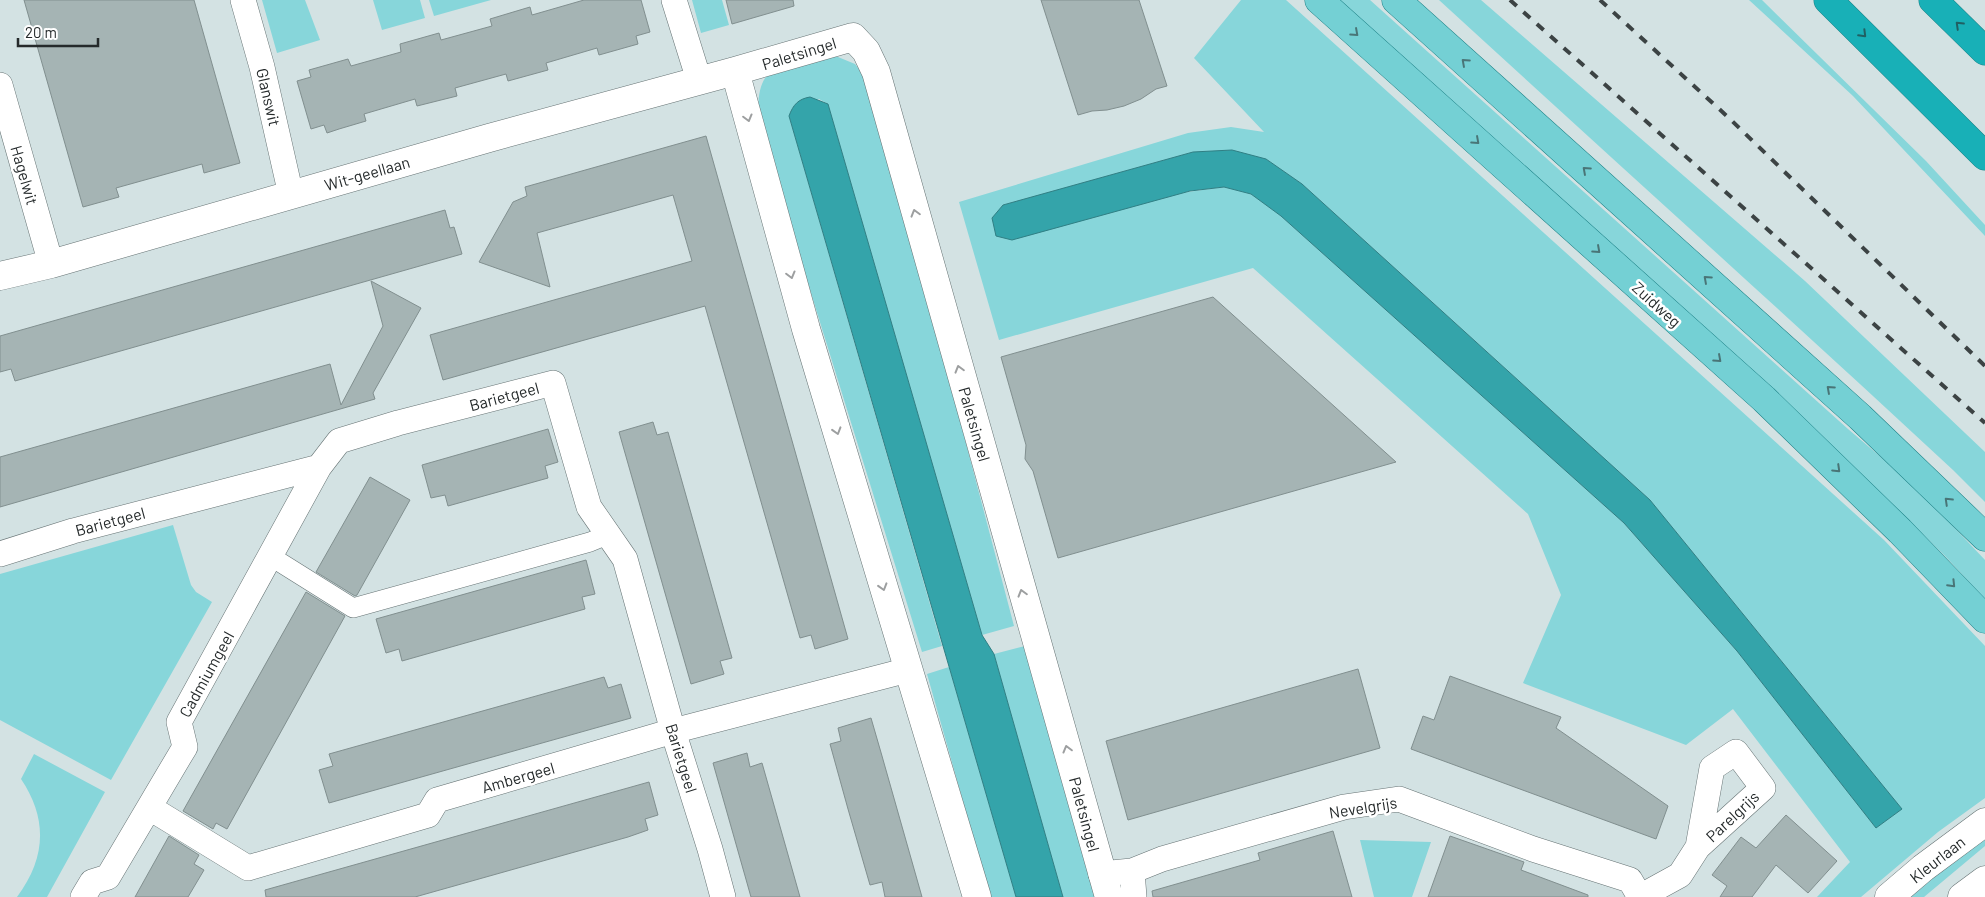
<svg xmlns="http://www.w3.org/2000/svg" width="1985" height="897" font-family="Barlow,sans-serif">
<style>
.green{fill:#87d6da;fill-rule:evenodd}
.water{fill:#34a4aa;stroke:#307f84}
.building{fill:#a5b4b4;stroke:#818f8f}
.lines{fill:none;stroke-linecap:round;stroke-linejoin:round}
.pedestrian-casing{stroke:#667374;stroke-width:20}
.minor-casing{stroke:#667374;stroke-width:26}
.tertiary-casing{stroke:#667374;stroke-width:29}
.primary-casing{stroke:#1d8186;stroke-width:29}
.motorway-casing{stroke:#1d8186;stroke-width:29}
.pedestrian{stroke:#fff;stroke-width:19}
.minor{stroke:#fff;stroke-width:25}
.tertiary{stroke:#fff;stroke-width:28}
.primary{stroke:#74d0d4;stroke-width:28}
.motorway{stroke:#18b0b7;stroke-width:28}
.rail{stroke:#3c4344;stroke-width:4;stroke-dasharray:9 9;stroke-linecap:butt}
.oneway{stroke:#206063}
.oneway2{stroke:#497577}
.oneway3{stroke:#9d9fa0}
.labels{text-anchor:middle;dominant-baseline:central;stroke-width:5;stroke-linejoin:round;paint-order:stroke}
.street-label{font-size:16px;fill:#252a2b;stroke:#fff}
</style>
<rect width="100%" height="100%" fill="#d3e2e3"/>
<!-- green -->
<path class="green" d="M 262,0 L 305,0 L 320,40 L 277,53 Z
M 373,0 L 420,0 L 425,18 L 382,30 Z
M 429,0 L 491,0 L 434,16 Z
M 692,0 L 722,0 L 729,25 L 701,33 Z
M 1241,0 L 1286,0 L 1884,540 L 1985,646 L 1985,798 L 1938,832 L 1861,897 L 1817,897 L 1850,862 L 1733,709 L 1686,745 L 1523,683 L 1561,595 L 1528,514 L 1253,268 L 999,340 L 959,202 L 1188,133 L 1231,127 L 1264,132 L 1194,58 ZM 1193,152 L 1266,159 L 1302,184 L 1650,500 L 1902,809 L 1876,828 L 1737,651 L 1624,523 L 1281,216 L 1251,194 L 1224,187 L 992,219 L 1003,205 Z
M 1335,0 L 1370,0 L 1848,429 L 1916,487 L 1985,560 L 1985,599 L 1945,556 L 1832,446 Z
M 1439,0 L 1481,0 L 1805,281 L 1985,452 L 1985,502 L 1953,470 C 1783,312 1610,157 1439,0 Z
M 1749,0 L 1762,0 L 1926,161 L 1985,225 L 1985,236 L 1853,96 Z
M 820,54 L 838,57 L 855,64 L 865,77 L 916,253 L 1014,626 L 982,635 L 828,104 L 819,99 L 792,109 L 789,116 L 942,646 L 922,652 L 759,125 C 758,108 756,83 771,72 C 780,65 808,58 820,54 Z
M 173,525 L 191,585 L 196,592 L 212,602 L 111,780 L 0,720 L 0,574 Z
M 1029,645 L 1101,897 L 1063,897 L 994,654 Z
M 949,667 L 1016,897 L 990,897 L 927,674 Z
M 34,754 L 105,792 L 47,897 L 17,897 C 46,858 48,819 21,779 Z
M 1985,835 L 1985,846 L 1924,897 L 1905,897 Z
M 1360,840 L 1431,842 L 1412,897 L 1374,897 Z"/>
<!-- water -->
<path class="water" d="M 810,97 L 828,104 L 982,635 L 994,654 L 1063,897 L 1016,897 L 789,116 C 793,105 798,99 810,97 Z
M 1232,150 L 1266,159 L 1302,184 L 1650,500 L 1902,809 L 1876,828 L 1737,651 L 1624,523 L 1281,216 L 1251,194 L 1224,187 L 1190,191 L 1012,240 L 996,236 L 992,218 L 1003,205 L 1193,152 Z"/>
<!-- building -->
<path class="building" d="M 24,0 L 194,0 L 240,163 L 204,173 L 202,164 L 116,188 L 119,197 L 83,207 Z
M 584,0 L 641,0 L 650,32 L 636,36 L 638,44 L 599,55 L 597,48 L 546,63 L 548,70 L 508,81 L 506,74 L 455,88 L 457,96 L 417,106 L 415,99 L 364,114 L 366,121 L 339,129 L 327,133 L 324,125 L 311,129 L 297,81 L 311,77 L 309,70 L 348,59 L 351,66 L 401,52 L 400,44 L 439,33 L 441,40 L 492,26 L 490,19 L 530,7 L 532,15 Z
M 726,0 L 793,0 L 794,6 L 732,24 Z
M 1041,0 L 1139,0 L 1167,86 L 1156,89 L 1141,99 L 1124,106 L 1107,110 L 1092,111 L 1078,115 Z
M 706,136 L 848,639 L 815,649 L 811,635 L 800,638 L 705,306 L 443,380 L 430,335 L 692,261 L 673,195 L 537,233 L 550,287 L 479,262 L 513,202 L 527,196 L 525,187 Z
M 445,210 L 450,228 L 454,227 L 462,254 L 15,381 L 11,369 L 0,372 L 0,336 Z
M 371,281 L 421,308 L 373,393 L 375,399 L 0,507 L 0,457 L 330,364 L 341,405 L 383,326 Z
M 1213,297 L 1396,462 L 1058,558 L 1033,471 L 1025,459 L 1026,445 L 1001,357 Z
M 653,422 L 657,435 L 668,432 L 732,658 L 720,661 L 724,674 L 691,684 L 619,432 Z
M 548,429 L 558,462 L 545,466 L 548,478 L 448,506 L 445,495 L 431,498 L 422,465 Z
M 370,477 L 410,500 L 357,595 L 355,596 L 316,572 Z
M 586,560 L 595,594 L 582,597 L 585,609 L 402,661 L 399,649 L 386,653 L 376,619 Z
M 306,592 L 345,616 L 227,829 L 216,823 L 213,829 L 183,811 Z
M 1358,669 L 1380,748 L 1128,820 L 1106,741 Z
M 1450,676 L 1561,717 L 1556,728 L 1668,806 L 1656,839 L 1411,749 L 1423,716 L 1434,720 Z
M 604,677 L 608,688 L 621,684 L 631,718 L 329,803 L 319,770 L 333,766 L 329,754 Z
M 871,718 L 882,756 L 922,897 L 885,897 L 882,882 L 870,885 L 848,809 L 830,744 L 841,741 L 838,728 Z
M 747,753 L 750,767 L 762,763 L 800,897 L 751,897 L 713,763 Z
M 649,782 L 658,815 L 645,819 L 648,830 L 628,837 L 415,897 L 266,897 L 265,890 Z
M 1786,815 L 1837,861 L 1808,893 L 1776,865 L 1752,897 L 1720,897 L 1727,886 L 1712,875 L 1741,837 L 1756,848 Z
M 1333,831 L 1352,897 L 1153,897 L 1152,891 L 1260,860 L 1258,853 Z
M 169,836 L 199,855 L 194,864 L 204,870 L 188,897 L 135,897 Z
M 1450,836 L 1524,862 L 1521,870 L 1588,895 L 1588,897 L 1428,897 Z"/>
<g class="lines">
<!-- pedestrian casing -->
<g class="pedestrian-casing">
<path id="pedestrian" d="M 270,556 L 353,608 L 590,542 L 607,535"/>
</g>
<!-- minor casing -->
<g class="minor-casing">
<path id="minor" d="M 243,0 L 262,67 L 291,195
M 674,0 L 699,80
M 0,85 L 51,264
M 0,554 L 73,531 L 319,467 L 339,441 L 398,423 L 553,383 L 589,507 L 625,559 L 673,731 L 710,849 L 723,897
M 150,808 L 248,868 L 428,815 L 437,800 L 673,731 L 908,670
M 1132,871 L 1134,897
M 1101,874 L 1132,871 L 1162,859 L 1344,807 L 1399,799 L 1533,849 L 1630,880 L 1640,897 L 1680,875 L 1698,847 L 1763,788 L 1736,752 L 1712,768 L 1698,847
M 83,897 L 92,882 L 108,877 L 179,757 L 185,747 L 179,722 L 319,467"/>
</g>
<!-- tertiary casing -->
<g class="tertiary-casing">
<path id="tertiary" d="M 735,71 L 806,329 L 977,897
M 0,276 L 51,264 L 489,138 L 735,71 L 853,37 L 866,51 L 876,72 L 1109,897
M 1889,897 L 1923,868 L 1985,822
M 1962,897 L 1985,880"/>
</g>
<!-- primary casing -->
<g class="primary-casing">
<path id="primary" d="M 1319,0 L 1764,399 L 1900,531 L 1985,619
M 1396,0 L 1860,417 L 1985,537"/>
</g>
<!-- motorway casing -->
<g class="motorway-casing">
<path id="motorway" d="M 1828,0 L 1985,156
M 1933,0 L 1985,51"/>
</g>
<!-- pedestrian -->
<use href="#pedestrian" class="pedestrian"/>
<!-- minor -->
<use href="#minor" class="minor"/>
<!-- tertiary -->
<use href="#tertiary" class="tertiary"/>
<!-- primary -->
<use href="#primary" class="primary"/>
<!-- motorway -->
<use href="#motorway" class="motorway"/>
<!-- rail -->
<path class="rail" d="M 1510,0 L 1985,423
M 1600,0 L 1729,118 L 1985,366"/>
</g>
<!-- one-way arrows -->
<defs><path id="oneway-chevron" d="M-2-3.5L2.5 0L-2 3.5" fill="none" stroke-width="1.6" stroke-linecap="round" stroke-linejoin="round" transform="scale(1.25)"/></defs>
<g class="oneway">
<use href="#oneway-chevron" transform="translate(1959 25) rotate(-136)"/>
<use href="#oneway-chevron" transform="translate(1863 34) rotate(45)"/>
</g>
<g class="oneway2">
<use href="#oneway-chevron" transform="translate(1355 33) rotate(42)"/>
<use href="#oneway-chevron" transform="translate(1465 62) rotate(-138)"/>
<use href="#oneway-chevron" transform="translate(1476 141) rotate(42)"/>
<use href="#oneway-chevron" transform="translate(1586 170) rotate(-138)"/>
<use href="#oneway-chevron" transform="translate(1597 250) rotate(42)"/>
<use href="#oneway-chevron" transform="translate(1707 279) rotate(-138)"/>
<use href="#oneway-chevron" transform="translate(1718 359) rotate(42)"/>
<use href="#oneway-chevron" transform="translate(1830 389) rotate(-138)"/>
<use href="#oneway-chevron" transform="translate(1837 469) rotate(44)"/>
<use href="#oneway-chevron" transform="translate(1948 501) rotate(-136)"/>
<use href="#oneway-chevron" transform="translate(1952 584) rotate(46)"/>
</g>
<g class="oneway3">
<use href="#oneway-chevron" transform="translate(748 118) rotate(75)"/>
<use href="#oneway-chevron" transform="translate(915 213) rotate(-106)"/>
<use href="#oneway-chevron" transform="translate(791 275) rotate(75)"/>
<use href="#oneway-chevron" transform="translate(959 369) rotate(-106)"/>
<use href="#oneway-chevron" transform="translate(837 431) rotate(73)"/>
<use href="#oneway-chevron" transform="translate(883 587) rotate(73)"/>
<use href="#oneway-chevron" transform="translate(1022 593) rotate(-106)"/>
<use href="#oneway-chevron" transform="translate(1067 749) rotate(-105)"/>
</g>
<g class="labels">
<!-- street labels -->
<g class="street-label">
<text transform="translate(799 53) rotate(-17)">Paletsingel</text>
<text transform="translate(269 97) rotate(77)">Glanswit</text>
<text transform="translate(367 173) rotate(-16)">Wit-geellaan</text>
<text transform="translate(25 175) rotate(74)">Hagelwit</text>
<text transform="translate(1657 304) rotate(42)">Zuidweg</text>
<text transform="translate(504 396) rotate(-15)">Barietgeel</text>
<text transform="translate(975 424) rotate(74)">Paletsingel</text>
<text transform="translate(110 521) rotate(-15)">Barietgeel</text>
<text transform="translate(206 674) rotate(-61)">Cadmiumgeel</text>
<text transform="translate(682 758) rotate(73)">Barietgeel</text>
<text transform="translate(518 777) rotate(-16)">Ambergeel</text>
<text transform="translate(1363 807) rotate(-9)">Nevelgrijs</text>
<text transform="translate(1085 814) rotate(75)">Paletsingel</text>
<text transform="translate(1732 816) rotate(-43)">Parelgrijs</text>
<text transform="translate(1937 859) rotate(-38)">Kleurlaan</text>
</g>
</g>
<!-- scale -->
<path d="M18 38v8h80v-8" fill="none" stroke="#252a2b" stroke-width="2.5"/>
<text x="25" y="38" font-size="15" fill="#252a2b" stroke="#ffffff" stroke-width="4" paint-order="stroke">20 m</text>
</svg>
